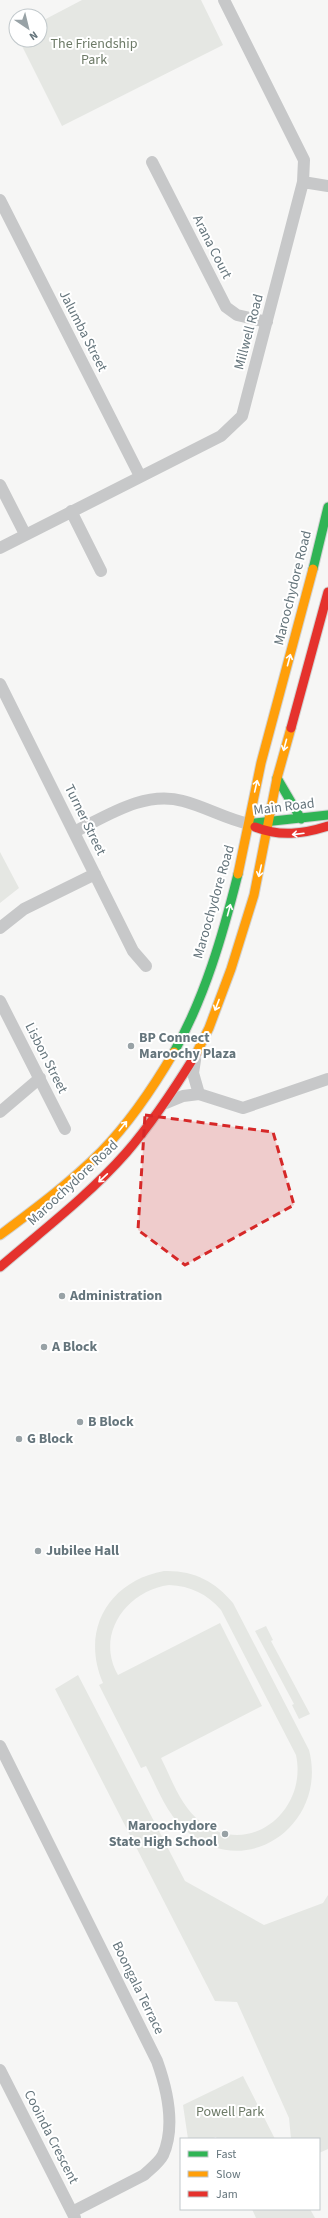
<svg xmlns="http://www.w3.org/2000/svg" width="328" height="2218" font-family="'Source Sans 3',sans-serif">
<style>
.green{fill:#e5e7e3;fill-rule:evenodd}
.lines{fill:none;stroke-linecap:round;stroke-linejoin:round}
.fast-casing{stroke:#d1d2d2;stroke-width:11}
.slow-casing{stroke:#d1d2d2;stroke-width:11}
.jam-casing{stroke:#d1d2d2;stroke-width:11}
.street{stroke:#c7c8c9;stroke-width:12}
.fast{stroke:#30b455;stroke-width:9}
.slow{stroke:#ff9f0a;stroke-width:9}
.jam{stroke:#e5322d;stroke-width:9}
.oneway{stroke:#fff}
.marked{fill:#d62828;fill-opacity:0.2;stroke:#d62828;stroke-width:3;stroke-dasharray:8 5;stroke-linejoin:round}
.poi-dot{fill:#98a2a6;stroke:#fff;stroke-width:1.5}
.labels{text-anchor:middle;dominant-baseline:central;stroke-width:4;stroke-linejoin:round;paint-order:stroke}
.park-label{font-size:14px;fill:#6d7a67;stroke:#fff}
.street-label{font-size:14px;fill:#65757c;stroke:#fff}
.poi-label{font-size:14px;font-weight:bold;fill:#65757c;stroke:#fff;text-anchor:start}
</style>
<rect width="100%" height="100%" fill="#f6f6f5"/>
<!-- green -->
<path class="green" d="M 82,0 L 201,0 L 223,45 L 62,126 L 19,40 L 40,40 L 40,22 Z
M 0,852 L 19,888 L 0,903 Z
M 164,1571 C 193,1570 215,1581 233,1603 L 309,1750 C 328,1822 250,1881 190,1834 C 168,1818 158,1789 146,1766 L 141,1768 L 99,1685 L 103,1683 C 80,1630 109,1581 164,1571 ZM 169,1585 C 191,1586 207,1594 221,1610 L 296,1755 C 308,1811 249,1859 201,1822 C 181,1807 172,1780 161,1758 L 262,1706 L 220,1623 L 118,1675 C 95,1635 126,1591 169,1585 Z
M 266,1626 L 273,1640 L 271,1641 L 310,1714 L 299,1719 L 292,1705 L 294,1704 L 255,1631 Z
M 78,1675 L 185,1881 L 264,1925 L 323,1903 L 328,1895 L 328,2149 L 319,2153 L 319,2139 L 291,2139 L 289,2118 L 237,2002 L 215,2001 L 55,1689 Z
M 243,2076 L 275,2139 L 217,2139 L 216,2137 L 211,2139 L 188,2139 L 183,2105 Z
M 252,2209 L 310,2209 L 315,2218 L 256,2218 Z"/>
<g class="lines">
<!-- fast casing -->
<g class="fast-casing">
<path id="fast" d="M 313,569 L 328,507
M 277,778 L 301,819
M 255,823 L 328,815
M 174,1052 C 205,997 223,934 238,874"/>
</g>
<!-- slow casing -->
<g class="slow-casing">
<path id="slow" d="M 238,874 L 261,763 L 313,569
M 196,1054 L 209,1028 L 231,969 L 254,895 L 277,778 L 291,728
M 0,1235 C 35,1209 70,1183 101,1152 C 130,1122 153,1088 174,1052"/>
</g>
<!-- jam casing -->
<g class="jam-casing">
<path id="jam" d="M 291,728 L 328,592
M 255,827 C 280,837 303,834 328,826
M 0,1267 C 43,1230 89,1195 126,1153 C 153,1122 175,1088 196,1054"/>
</g>
<!-- street -->
<path class="street" d="M 152,162 L 226,307 L 237,315 L 267,322
M 303,182 L 328,186
M 0,200 L 140,476
M 0,485 L 25,534
M 71,511 L 101,571
M 0,548 L 221,436 L 242,416 L 303,182 L 304,160 L 224,0
M 0,684 L 133,951 L 146,966
M 74,832 C 107,816 145,790 183,801 C 206,807 226,819 249,824
M 0,928 L 24,909 L 95,874
M 0,1001 L 65,1129
M 195,1060 L 193,1073 L 199,1094
M 166,1103 L 183,1096 L 199,1094 L 243,1108 L 328,1079
M 0,1112 L 40,1078
M 0,1746 L 157,2061 C 167,2089 176,2126 163,2155 C 159,2163 150,2169 144,2175 L 72,2212
M 0,2070 L 75,2218"/>
<!-- fast -->
<use href="#fast" class="fast"/>
<!-- slow -->
<use href="#slow" class="slow"/>
<!-- jam -->
<use href="#jam" class="jam"/>
</g>
<!-- one-way arrows -->
<defs><path id="oneway-shaft" d="M-6 0H5M1.5-3L5.5 0L1.5 3" fill="none" stroke-width="1.6" stroke-linecap="round" stroke-linejoin="round"/></defs>
<g class="oneway">
<use href="#oneway-shaft" transform="translate(289 660) rotate(-75)"/>
<use href="#oneway-shaft" transform="translate(285 745) rotate(105)"/>
<use href="#oneway-shaft" transform="translate(256 786) rotate(-77)"/>
<use href="#oneway-shaft" transform="translate(298 834) rotate(173)"/>
<use href="#oneway-shaft" transform="translate(260 871) rotate(103)"/>
<use href="#oneway-shaft" transform="translate(229 910) rotate(-75)"/>
<use href="#oneway-shaft" transform="translate(217 1005) rotate(111)"/>
<use href="#oneway-shaft" transform="translate(123 1126) rotate(-51)"/>
<use href="#oneway-shaft" transform="translate(103 1178) rotate(137)"/>
</g>
<!-- marked area -->
<path class="marked" d="M 145,1115 L 273,1132 L 294,1205 L 185,1265 L 138,1230 Z"/>
<!-- markers -->
<g class="poi-dot">
<circle cx="131" cy="1046" r="4"/>
<circle cx="62" cy="1296" r="4"/>
<circle cx="44" cy="1347" r="4"/>
<circle cx="80" cy="1422" r="4"/>
<circle cx="19" cy="1439" r="4"/>
<circle cx="38" cy="1551" r="4"/>
<circle cx="225" cy="1834" r="4"/>
</g>
<g class="labels">
<!-- park labels -->
<g class="park-label">
<text x="94" y="44">The Friendship<tspan x="94" dy="16">Park</tspan></text>
<text x="230" y="2112">Powell Park</text>
</g>
<!-- street labels -->
<g class="street-label">
<text transform="translate(212 247) rotate(63)">Arana Court</text>
<text transform="translate(83 331) rotate(63)">Jalumba Street</text>
<text transform="translate(249 332) rotate(-75)">Millwell Road</text>
<text transform="translate(293 588) rotate(-76)">Maroochydore Road</text>
<text transform="translate(284 807) rotate(-7)">Main Road</text>
<text transform="translate(85 820) rotate(64)">Turner Street</text>
<text transform="translate(214 902) rotate(-74)">Maroochydore Road</text>
<text transform="translate(46 1058) rotate(63)">Lisbon Street</text>
<text transform="translate(73 1183) rotate(-43)">Maroochydore Road</text>
<text transform="translate(138 1988) rotate(64)">Boongala Terrace</text>
<text transform="translate(51 2137) rotate(63)">Cooinda Crescent</text>
</g>
<!-- poi labels -->
<g class="poi-label">
<text x="139" y="1038">BP Connect<tspan x="139" dy="16">Maroochy Plaza</tspan></text>
<text x="70" y="1296">Administration</text>
<text x="52" y="1347">A Block</text>
<text x="88" y="1422">B Block</text>
<text x="27" y="1439">G Block</text>
<text x="46" y="1551">Jubilee Hall</text>
<text x="217" y="1826" text-anchor="end">Maroochydore<tspan x="217" dy="16">State High School</tspan></text>
</g>
</g>
<!-- legend -->
<rect x="180" y="2138" width="140" height="72" fill="#ffffff" stroke="#c1c8cb"/>
<rect x="188" y="2151" width="20" height="6" fill="#30b455" stroke="#c1c8cb"/>
<text x="216" y="2158" font-size="12" fill="#65757c">Fast</text>
<rect x="188" y="2171" width="20" height="6" fill="#ff9f0a" stroke="#c1c8cb"/>
<text x="216" y="2178" font-size="12" fill="#65757c">Slow</text>
<rect x="188" y="2191" width="20" height="6" fill="#e5322d" stroke="#c1c8cb"/>
<text x="216" y="2198" font-size="12" fill="#65757c">Jam</text>
<!-- north arrow -->
<g transform="translate(28 28) rotate(145)"><circle r="19" fill="#ffffff" stroke="#c1c8cb"/>
<path d="M0-3L7 15L0 10L-7 15Z" fill="#98a2a6"/>
<text y="-6" font-size="11" font-weight="bold" text-anchor="middle" fill="#65757c">N</text>
</g>
</svg>
